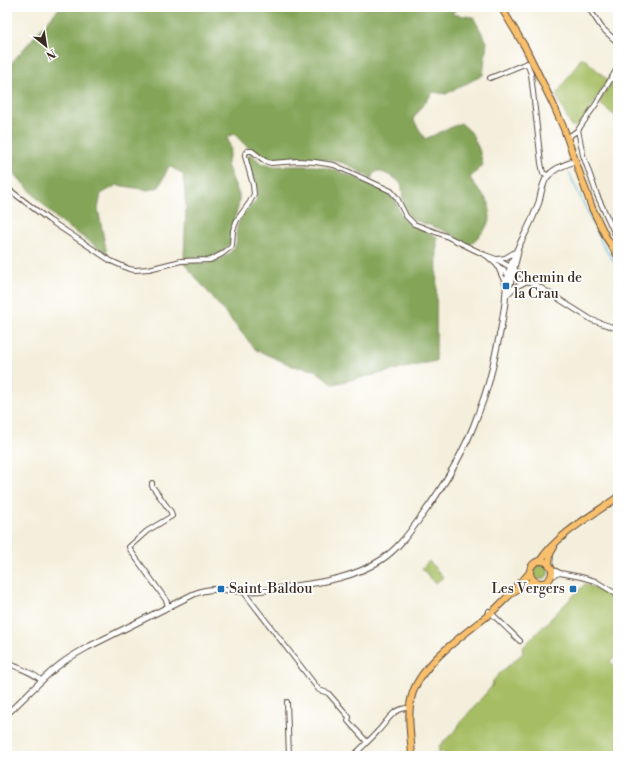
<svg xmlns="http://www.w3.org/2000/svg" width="625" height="763" font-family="'Libre Bodoni',serif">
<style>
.green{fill:#a6be63;stroke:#707440}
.forest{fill:#84a559;stroke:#60683c}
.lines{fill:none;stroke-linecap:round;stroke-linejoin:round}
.stream{stroke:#5abad9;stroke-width:1.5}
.minor-casing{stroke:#57483a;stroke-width:6}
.tertiary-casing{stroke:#57483a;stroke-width:7}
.primary-casing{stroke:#57483a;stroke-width:8}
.minor{stroke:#fff;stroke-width:4}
.tertiary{stroke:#fff;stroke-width:5}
.primary{stroke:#f8bf6c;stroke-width:6}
.poi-dot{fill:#1f6fb2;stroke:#fff;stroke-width:1.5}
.labels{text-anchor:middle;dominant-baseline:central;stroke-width:3.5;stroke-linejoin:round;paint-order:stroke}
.poi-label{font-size:14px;fill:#3b2a1e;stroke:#fff;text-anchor:start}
</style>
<rect width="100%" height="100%" fill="#fff"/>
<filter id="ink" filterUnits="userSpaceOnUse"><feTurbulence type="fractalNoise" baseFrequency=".025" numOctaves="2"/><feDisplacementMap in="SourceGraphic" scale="8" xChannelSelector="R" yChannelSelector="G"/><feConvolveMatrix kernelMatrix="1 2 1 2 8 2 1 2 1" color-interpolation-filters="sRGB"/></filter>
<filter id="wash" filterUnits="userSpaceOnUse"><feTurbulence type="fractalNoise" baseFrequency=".012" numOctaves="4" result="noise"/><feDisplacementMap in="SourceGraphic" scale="16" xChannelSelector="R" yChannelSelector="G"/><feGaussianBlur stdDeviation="0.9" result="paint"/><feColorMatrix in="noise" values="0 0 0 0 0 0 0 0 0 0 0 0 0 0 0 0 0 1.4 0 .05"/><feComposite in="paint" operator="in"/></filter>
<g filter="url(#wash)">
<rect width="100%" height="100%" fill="#f4efdc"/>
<!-- green -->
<path class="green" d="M 582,57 L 608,80 L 579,127 L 571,126 L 556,95 Z
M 618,71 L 618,118 L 599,103 Z
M 429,561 L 443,577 L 435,584 L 422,568 Z
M 540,564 L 545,565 C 556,578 535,587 533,570 L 539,566 Z
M 585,584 L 595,588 L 618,601 L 618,654 L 610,661 L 618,669 L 618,756 L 446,756 L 444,752 L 439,753 L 439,746 L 457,729 L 460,723 L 492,686 L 493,681 L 498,675 L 523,653 L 522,648 Z"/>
<!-- forest -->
<path class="forest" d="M 60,7 L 460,7 L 451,14 L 473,17 L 487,42 L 483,75 L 446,94 L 433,92 L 413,119 L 425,139 L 461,123 L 471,132 L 479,149 L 483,165 L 470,178 L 489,203 L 490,219 L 484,231 L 470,245 C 459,239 448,232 437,228 C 429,224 414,222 408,215 C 400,206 405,189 400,183 C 395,177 385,173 378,171 L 373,174 L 372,179 C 362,173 347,163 336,161 C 319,157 288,157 270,161 L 251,147 L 247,147 L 234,134 L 227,137 L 231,149 L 227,165 L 239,195 L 239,201 L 238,208 L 231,228 L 231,240 L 229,244 L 224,250 L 211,258 L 204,257 L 191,257 L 184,259 L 186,206 L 183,174 L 169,166 L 159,187 L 148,190 L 117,185 L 101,194 L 98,209 L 107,254 L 58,220 L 7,166 L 7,68 Z
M 251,154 L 261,163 L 271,166 L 315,166 L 336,170 L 373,185 L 389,194 L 395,199 L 400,212 L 404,219 L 416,226 L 437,237 L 436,361 L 333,384 L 315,370 L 293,366 L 256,350 L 183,262 C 202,263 213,266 229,253 C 232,250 236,247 236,243 C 237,240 236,237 236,234 C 236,229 238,224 240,219 C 246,205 257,209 257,192 L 247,157 Z"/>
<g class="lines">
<!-- stream -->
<path class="stream" d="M 569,173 L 598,234 L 602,244 L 618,268"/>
</g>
</g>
<g filter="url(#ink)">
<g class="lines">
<!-- minor casing -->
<g class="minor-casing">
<path id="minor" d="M 588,7 L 602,28 L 618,43
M 490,78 L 527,63 L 531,74 L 541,163 L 543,173 L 548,175
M 578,130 L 583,155 L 597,195 L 618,241
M 567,138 L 578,130 L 596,104 L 618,67
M 7,188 L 49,220 L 111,261 L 129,269 L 135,270 L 149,269 L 181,261 L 210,260 L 222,254 L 231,247 L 232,245 L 233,230 L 237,220 L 250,202 L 254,194 L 253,185 L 245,156 L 245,154 L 247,151 L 252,151 L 265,161 L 271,163 L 298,161 L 315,162 L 334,165 L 391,191 L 397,198 L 406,216 L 414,224 L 446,236 L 485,255 L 496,259 L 514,269 L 531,282 L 538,286 L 592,320 L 618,329
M 487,256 L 497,265 L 506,285
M 497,259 L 505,258 L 515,252
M 497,265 C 507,275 515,279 529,282
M 508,294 L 514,288 L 527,281
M 152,483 L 152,486 L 171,512 L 172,516 L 147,531 L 129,547 L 131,551 L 166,600 L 168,606
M 552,569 L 560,573 L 581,577 L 595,581 L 618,595
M 551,576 L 560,573
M 243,591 L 319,690 L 328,693 L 349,717 L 348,721 L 367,742
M 489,611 L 520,641
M 7,662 C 18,669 32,671 42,681
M 287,702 L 289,756
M 353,756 C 361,748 370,740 378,731 C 388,721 393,707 410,708"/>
</g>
<!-- tertiary casing -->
<g class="tertiary-casing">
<path id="tertiary" d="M 508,293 L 518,252
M 7,714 C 26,697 42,678 62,663 C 70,657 79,652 88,647 L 194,594 C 214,585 231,592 252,591 C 266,591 280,588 294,586 C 325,582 355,577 381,560 C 398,549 409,533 421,517 C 444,486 465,451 478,414 C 486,394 492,373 496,351 C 500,335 503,319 505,303 C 506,291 506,279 510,268 C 515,250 526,234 533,217 C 535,212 537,207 539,202 C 541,194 542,184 547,177 C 554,168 565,165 575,161"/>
</g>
<!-- primary casing -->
<g class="primary-casing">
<path id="primary" d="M 501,7 L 525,47 L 553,104 L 564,129 L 592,208 L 606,237 L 618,256
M530 572a11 11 0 1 1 22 0a11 11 0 1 1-22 0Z
M 540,561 C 557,534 593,515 618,497
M 549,565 L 550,554 L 554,547
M 517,585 L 524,579 L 530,572
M 412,756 C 411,735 406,713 413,692 C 424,661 466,633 491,613 C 507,599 513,587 535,581"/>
</g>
<!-- minor -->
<use href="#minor" class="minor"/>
<!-- tertiary -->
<use href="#tertiary" class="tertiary"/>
<!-- primary -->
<use href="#primary" class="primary"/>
</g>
</g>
<!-- markers -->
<g class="poi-dot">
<rect x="502" y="282" width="8" height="8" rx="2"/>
<rect x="217" y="585" width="8" height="8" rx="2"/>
<rect x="569" y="585" width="8" height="8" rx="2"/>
</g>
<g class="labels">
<!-- poi labels -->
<g class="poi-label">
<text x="514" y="278">Chemin de<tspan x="514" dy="16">la Crau</tspan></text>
<text x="229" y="589">Saint-Baldou</text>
<text x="565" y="589" text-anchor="end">Les Vergers</text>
</g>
</g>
<!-- margin -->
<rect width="625" height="763" fill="none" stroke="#fff" stroke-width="24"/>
<!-- north arrow -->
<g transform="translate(46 46) rotate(150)" stroke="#ffffff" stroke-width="3" paint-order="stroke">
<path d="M0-3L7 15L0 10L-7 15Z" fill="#3b2a1e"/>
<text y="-6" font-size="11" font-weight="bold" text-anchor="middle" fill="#3b2a1e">N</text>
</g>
</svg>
